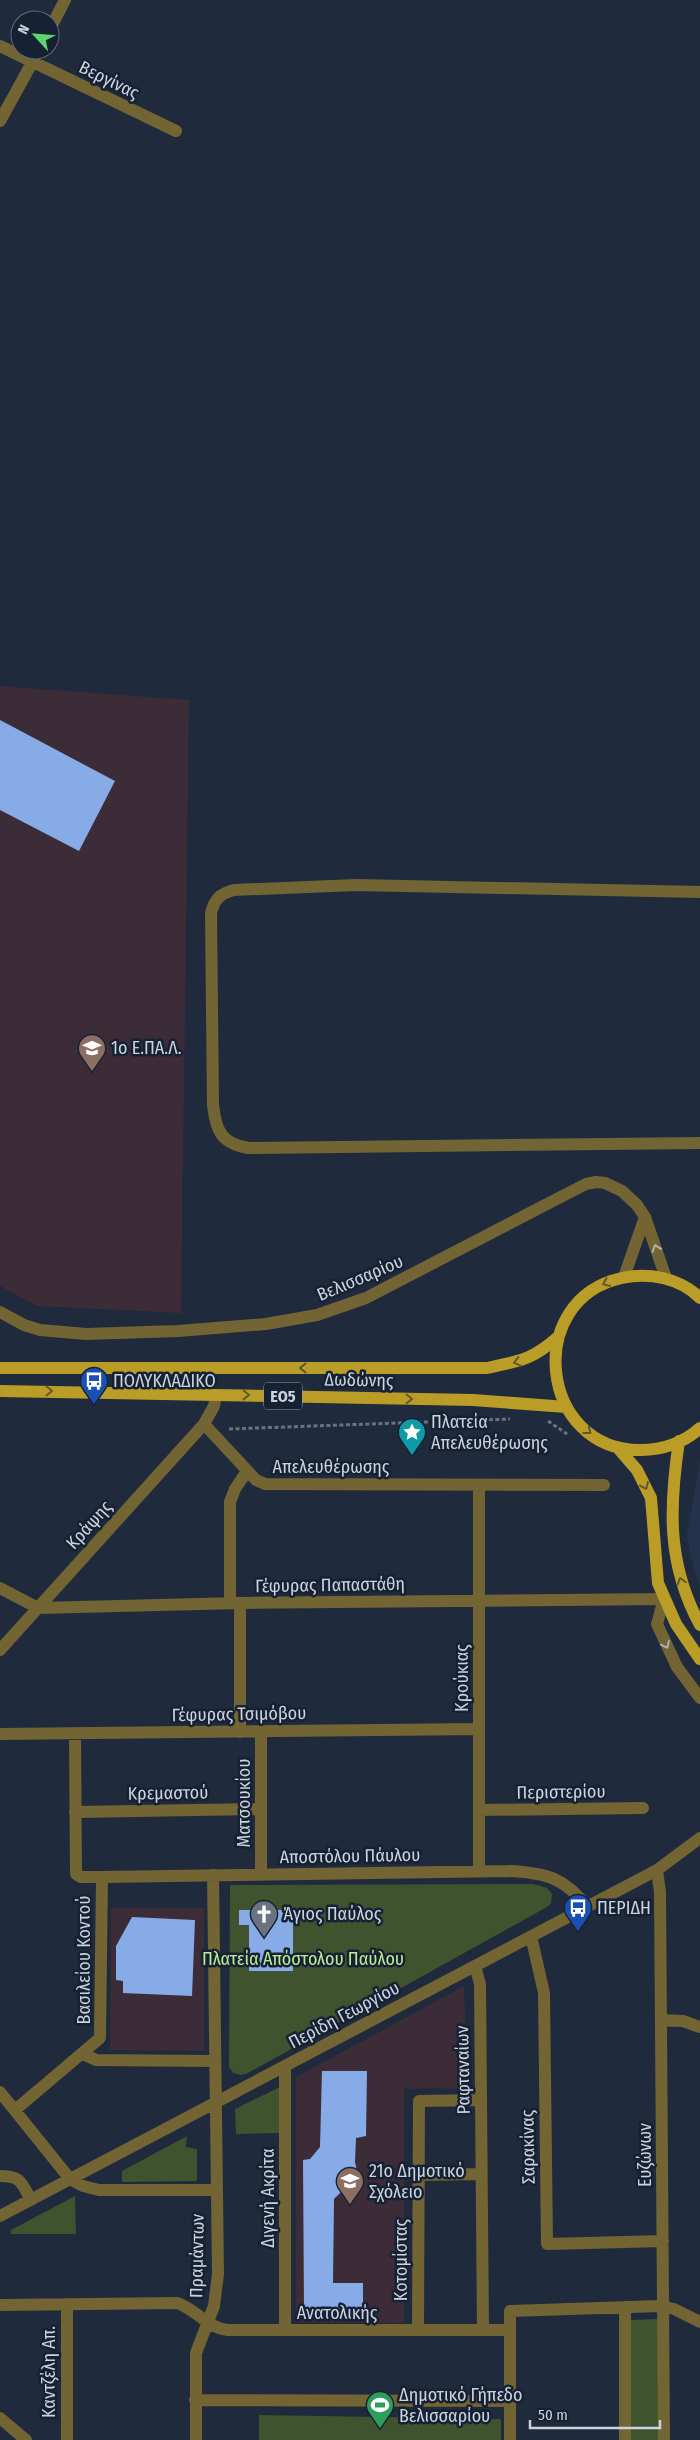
<svg xmlns="http://www.w3.org/2000/svg" width="700" height="2440" font-family="'Fira Sans Condensed',sans-serif">
<style>
.built{fill:#24334b}
.education{fill:#3b2c38}
.green{fill:#3f532e}
.building{fill:#87abe7}
.lines{fill:none;stroke-linecap:round;stroke-linejoin:round}
.path{stroke:#687282;stroke-width:3;stroke-dasharray:4 2.5;stroke-linecap:butt}
.minor{stroke:#726433;stroke-width:12}
.major{stroke:#ba9d26;stroke-width:12}
.oneway{stroke:#b0b2ab}
.oneway2{stroke:#60592d}
.labels{text-anchor:middle;dominant-baseline:central;stroke-width:5;stroke-linejoin:round;paint-order:stroke}
.shield{fill:#162133;stroke:#959eab;stroke-width:1}
.shield-label{font-size:16px;font-weight:bold;fill:#cbd3df}
.street-label{font-size:18px;fill:#cbd3df;stroke:#162133}
.poi-label{font-size:18px;fill:#cbd3df;stroke:#162133;text-anchor:start}
.park-label{font-size:18px;fill:#bbec94;stroke:#162133}
</style>
<rect width="100%" height="100%" fill="#1f2a3d"/>
<!-- built -->
<path class="built" d="M 700,1460 L 700,1589 L 689,1550 L 687,1534 Z"/>
<!-- education -->
<path class="education" d="M 0,686 L 189,700 L 181,1313 L 37,1306 L 0,1286 Z
M 111,1908 L 204,1908 L 204,2051 L 110,2050 Z
M 464,1986 L 467,2088 L 404,2089 L 404,2323 L 296,2322 L 296,2077 Z"/>
<!-- green -->
<path class="green" d="M 533,1884 L 547,1888 L 552,1894 L 551,1903 L 547,1907 L 248,2073 L 241,2075 L 233,2073 L 229,2067 L 230,1885 Z
M 280,2087 L 281,2133 L 236,2134 L 235,2109 Z
M 187,2136 L 186,2147 L 197,2149 L 197,2181 L 122,2182 L 122,2171 Z
M 75,2196 L 76,2234 L 11,2234 L 11,2230 Z
M 658,2319 L 659,2440 L 631,2440 L 631,2320 Z
M 259,2415 L 501,2419 L 501,2440 L 259,2440 Z"/>
<!-- building -->
<path class="building" d="M 0,720 L 115,781 L 79,851 L 0,810 Z
M 239,1910 L 293,1910 L 293,1971 L 249,1971 L 249,1925 L 239,1925 Z
M 132,1917 L 195,1920 L 192,1996 L 123,1993 L 123,1981 L 116,1980 L 116,1946 Z
M 322,2071 L 367,2071 L 366,2136 L 356,2138 L 355,2162 L 358,2175 L 334,2199 L 333,2283 L 363,2283 L 363,2310 L 304,2311 L 303,2160 L 310,2159 L 320,2147 Z"/>
<g class="lines">
<!-- path -->
<path class="path" d="M 548,1421 L 567,1434
M 229,1429 L 510,1419"/>
<!-- minor -->
<path class="minor" d="M 50,29 L 65,0
M 0,46 L 176,131
M 0,121 L 39,50
M 700,892 L 356,885 L 234,890 C 220,894 215,898 211,913 L 213,1105 C 216,1131 221,1143 248,1148 L 700,1143
M 624,1277 L 645,1217
M 0,1312 L 24,1325 L 40,1330 L 86,1334 L 178,1331 L 266,1324 L 317,1315 L 366,1298 L 547,1204 L 586,1184 L 596,1182 L 605,1183 L 622,1191 L 637,1205 L 645,1217 L 666,1278
M 216,1395 L 214,1406 L 204,1424 L 256,1480 L 265,1484 L 604,1485
M 0,1588 L 38,1608 L 240,1603 L 664,1599 L 657,1624 L 677,1667 L 700,1698
M 230,1603 L 230,1502 L 235,1489 L 247,1471
M 240,1603 L 240,1732
M 0,1650 L 204,1424
M 261,1732 L 261,1875
M 0,1734 L 479,1729
M 479,1810 L 643,1808
M 75,1812 L 261,1809
M 657,1870 L 660,1892 L 664,2440
M 479,1871 L 479,1485
M 102,1877 L 511,1871 C 546,1873 565,1878 587,1907
M 531,1936 L 544,1993 L 547,2244 L 663,2241
M 475,1966 L 480,1984 L 483,2330
M 662,2020 L 683,2021 L 700,2027
M 83,2054 L 96,2060 L 214,2061
M 0,2092 L 70,2179 L 83,2186 L 99,2190 L 216,2190
M 15,2110 L 100,2038 L 102,1877 L 81,1877 L 76,1874 L 75,1733
M 419,2175 L 481,2174
M 0,2176 C 21,2176 21,2182 31,2200
M 0,2216 L 657,1870 L 700,1838
M 0,2305 L 177,2303 C 196,2309 207,2328 228,2330 L 510,2330 L 510,2311 L 660,2306 L 674,2309 L 700,2322
M 625,2307 L 625,2440
M 285,2330 L 285,2066
M 418,2330 L 419,2101 L 481,2100
M 195,2400 L 510,2401
M 0,2418 L 26,2440
M 67,2440 L 67,2304
M 196,2440 L 196,2353 L 214,2306 L 218,2274 L 213,1875
M 510,2440 L 510,2330"/>
<!-- major -->
<path class="major" d="M 700,1298 C 680,1278 649,1272 622,1278 C 523,1299 539,1451 641,1450 C 662,1450 684,1443 700,1428
M 0,1368 L 487,1368 C 520,1361 532,1360 558,1337
M 0,1391 L 473,1400 L 566,1407
M 679,1441 C 669,1508 667,1564 700,1625
M 617,1447 L 637,1470 L 651,1498 L 658,1583 L 676,1624 L 700,1659"/>
</g>
<!-- one-way arrows -->
<defs><path id="oneway-chevron" d="M-2-3.5L2.5 0L-2 3.5" fill="none" stroke-width="1.6" stroke-linecap="round" stroke-linejoin="round" transform="scale(1.25)"/></defs>
<g class="oneway">
<use href="#oneway-chevron" transform="translate(656 1248) rotate(-109)"/>
<use href="#oneway-chevron" transform="translate(666 1645) rotate(65)"/>
</g>
<g class="oneway2">
<use href="#oneway-chevron" transform="translate(606 1283) rotate(156)"/>
<use href="#oneway-chevron" transform="translate(517 1362) rotate(167)"/>
<use href="#oneway-chevron" transform="translate(303 1368) rotate(180)"/>
<use href="#oneway-chevron" transform="translate(49 1391) rotate(1)"/>
<use href="#oneway-chevron" transform="translate(246 1395) rotate(1)"/>
<use href="#oneway-chevron" transform="translate(409 1399) rotate(1)"/>
<use href="#oneway-chevron" transform="translate(588 1431) rotate(38)"/>
<use href="#oneway-chevron" transform="translate(645 1486) rotate(65)"/>
<use href="#oneway-chevron" transform="translate(681 1581) rotate(-106)"/>
</g>
<!-- icons -->
<defs>
<g id="school-pin" transform="scale(1.4375)"><path d="M0 17L-7.5 6A9.5 9.5 0 1 1 7.5 6Z" fill="#8d6e63" stroke="#162133"/><path d="M0-5L7-2L0 1L-7-2ZM-4 1L0 2.5L4 1V4Q0 6-4 4Z" fill="#fff"/></g>
<g id="bus-pin" transform="scale(1.4375)"><path d="M0 17L-7.5 6A9.5 9.5 0 1 1 7.5 6Z" fill="#1a4fb4" stroke="#162133"/><path d="M-5-6H5V4H4V6H2V4H-2V6H-4V4H-5ZM-3.5-4V0h7V-4ZM-3.5 1.2v1.5H-2V1.2ZM2 1.2v1.5H3.5V1.2Z" fill="#fff"/></g>
<g id="sight-pin" transform="scale(1.4375)"><path d="M0 17L-7.5 6A9.5 9.5 0 1 1 7.5 6Z" fill="#0f9aa8" stroke="#162133"/><path d="M0-6L1.8-2.2L6-1.7L2.9 1.2L3.7 5.4L0 3.3L-3.7 5.4L-2.9 1.2L-6-1.7L-1.8-2.2Z" fill="#fff"/></g>
<g id="church-pin" transform="scale(1.4375)"><path d="M0 17L-7.5 6A9.5 9.5 0 1 1 7.5 6Z" fill="#6b7280" stroke="#162133"/><path d="M-1.2-6h2.4v3.5h3.3v2.4h-3.3V6h-2.4V-.1h-3.3v-2.4h3.3Z" fill="#fff"/></g>
<g id="stadium-pin" transform="scale(1.4375)"><path d="M0 17L-7.5 6A9.5 9.5 0 1 1 7.5 6Z" fill="#2e9e5b" stroke="#162133"/><path d="M0-5a6.5 5 0 1 0 0 10a6.5 5 0 1 0 0-10ZM-3.5-1.8h7v3.6h-7Z" fill="#fff"/></g>
</defs>
<g fill-rule="evenodd">
<use href="#school-pin" x="92" y="1048"/>
<use href="#bus-pin" x="94" y="1381"/>
<use href="#sight-pin" x="412" y="1432"/>
<use href="#bus-pin" x="578" y="1908"/>
<use href="#church-pin" x="264" y="1914"/>
<use href="#school-pin" x="350" y="2181"/>
<use href="#stadium-pin" x="380" y="2405"/>
</g>
<g class="labels">
<!-- shield labels -->
<rect class="shield" x="264" y="1382.5" width="38" height="27" rx="4"/>
<g class="shield-label">
<text x="283" y="1396">ΕΟ5</text>
</g>
<!-- street labels -->
<g class="street-label">
<text transform="translate(109 80) rotate(26)">Βεργίνας</text>
<text transform="translate(360 1278) rotate(-23)">Βελισσαρίου</text>
<text transform="translate(359 1380) rotate(1)">Δωδώνης</text>
<text x="331" y="1467">Απελευθέρωσης</text>
<text transform="translate(89 1525) rotate(-48)">Κράψης</text>
<text transform="translate(330 1585) rotate(-1)">Γέφυρας Παπαστάθη</text>
<text transform="translate(462 1678) rotate(-90)">Κρούκιας</text>
<text transform="translate(239 1714) rotate(-1)">Γέφυρας Τσιμόβου</text>
<text transform="translate(561 1792) rotate(-1)">Περιστερίου</text>
<text transform="translate(168 1793) rotate(-1)">Κρεμαστού</text>
<text transform="translate(244 1803) rotate(-90)">Ματσουκίου</text>
<text transform="translate(350 1856) rotate(-1)">Αποστόλου Πάυλου</text>
<text transform="translate(84 1960) rotate(-90)">Βασιλείου Κοντού</text>
<text transform="translate(344 2015) rotate(-28)">Περίδη Γεωργίου</text>
<text transform="translate(463 2070) rotate(-91)">Ραφταναίων</text>
<text transform="translate(528 2147) rotate(-91)">Σαρακίνας</text>
<text transform="translate(645 2155) rotate(-90)">Ευζώνων</text>
<text transform="translate(268 2198) rotate(-90)">Διγενή Ακρίτα</text>
<text transform="translate(197 2256) rotate(-89)">Πραμάντων</text>
<text transform="translate(401 2260) rotate(-90)">Κοτομίστας</text>
<text x="337" y="2313">Ανατολικής</text>
<text transform="translate(49 2372) rotate(-90)">Καντζέλη Απ.</text>
</g>
<!-- poi labels -->
<g class="poi-label">
<text x="111" y="1048">1ο Ε.ΠΑ.Λ.</text>
<text x="113" y="1381">ΠΟΛΥΚΛΑΔΙΚΟ</text>
<text x="431" y="1422">Πλατεία<tspan x="431" dy="21">Απελευθέρωσης</tspan></text>
<text x="597" y="1908">ΠΕΡΙΔΗ</text>
<text x="283" y="1914">Άγιος Παύλος</text>
<text x="369" y="2171">21ο Δημοτικό<tspan x="369" dy="21">Σχόλειο</tspan></text>
<text x="399" y="2395">Δημοτικό Γήπεδο<tspan x="399" dy="21">Βελισσαρίου</tspan></text>
</g>
<!-- park labels -->
<g class="park-label">
<text x="303" y="1959">Πλατεία Απόστολου Παύλου</text>
</g>
</g>
<!-- north arrow -->
<g transform="translate(35 35) rotate(296)"><circle r="24" fill="#162133" stroke="#5e6878"/>
<path d="M0-4L9 19L0 12L-9 19Z" fill="#5bd56d"/>
<text y="-8" font-size="14" font-weight="bold" text-anchor="middle" fill="#cbd3df">N</text>
</g>
<!-- scale -->
<path d="M530 2420v8h130v-8" fill="none" stroke="#cbd3df" stroke-width="2.5"/>
<text x="538" y="2420" font-size="15" fill="#cbd3df" stroke="#162133" stroke-width="4" paint-order="stroke">50 m</text>
</svg>
